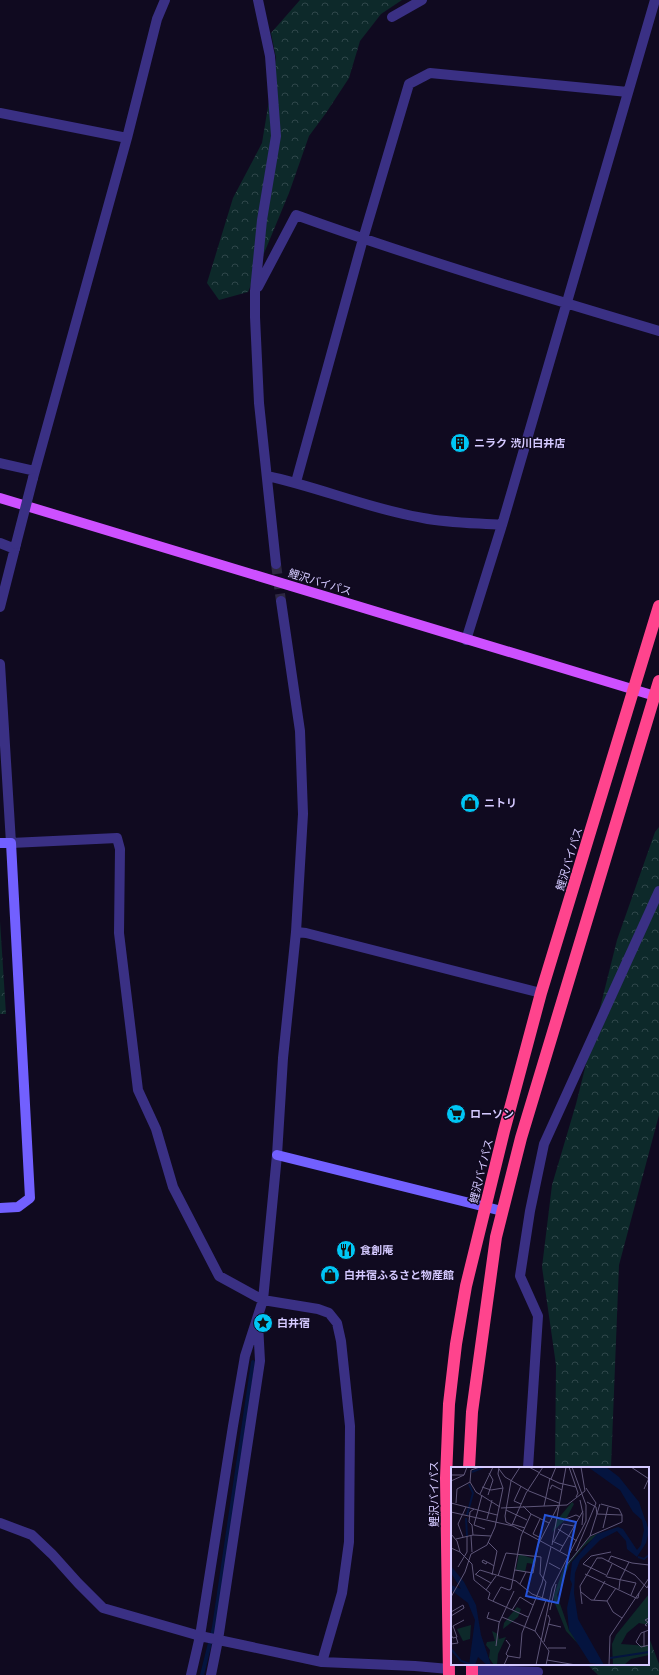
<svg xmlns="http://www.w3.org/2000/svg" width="659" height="1675" font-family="Jost,'Noto Sans JP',sans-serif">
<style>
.forest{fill:url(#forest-crowns)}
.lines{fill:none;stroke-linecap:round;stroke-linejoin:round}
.stream{stroke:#04143f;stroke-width:4}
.street-tunnel{stroke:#2d2741;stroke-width:10;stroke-dasharray:10 5;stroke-linecap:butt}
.street{stroke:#3a3084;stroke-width:10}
.secondary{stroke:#7260ff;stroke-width:10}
.primary{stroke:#cd50ff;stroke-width:10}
.highway{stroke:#ff448d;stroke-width:12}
.street-bridge{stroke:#3a3084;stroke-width:10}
.labels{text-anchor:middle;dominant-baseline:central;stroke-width:3;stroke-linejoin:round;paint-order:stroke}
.poi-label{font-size:11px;font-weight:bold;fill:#d4c9ff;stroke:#100a20;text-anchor:start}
.street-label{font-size:11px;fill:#d4c9ff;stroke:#100a20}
.inset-river{fill:none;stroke:#04143f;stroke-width:2}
.inset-road{fill:none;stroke:#5e5679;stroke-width:1}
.view{fill:#2654da;fill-opacity:0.15;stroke:#2654da;stroke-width:2}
.inset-edge{fill:none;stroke:#d4c9ff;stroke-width:2}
</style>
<defs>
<pattern id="forest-crowns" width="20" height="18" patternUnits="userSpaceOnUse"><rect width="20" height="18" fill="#0d292a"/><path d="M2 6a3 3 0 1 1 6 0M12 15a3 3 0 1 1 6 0" fill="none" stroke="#2f474a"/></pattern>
</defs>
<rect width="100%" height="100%" fill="#100a20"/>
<!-- forest -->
<path class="forest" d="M 300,0 L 402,0 L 381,14 L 360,41 L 349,78 L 326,113 L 309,136 L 289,193 L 248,292 L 219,300 L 207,283 L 233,198 L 262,143 L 276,58 L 271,33 Z
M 659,827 L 659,1115 L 619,1265 L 611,1468 L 555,1468 L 556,1365 L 542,1267 L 552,1185 L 576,1104 L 617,940 L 655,832 Z
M 0,921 L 6,1014 L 0,1014 Z
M 648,1635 L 659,1664 L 659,1675 L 598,1675 L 587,1664 L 648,1664 Z"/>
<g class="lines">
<!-- stream -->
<path class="stream" d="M 202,1675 L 214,1627 L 253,1362"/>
<!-- street-tunnel -->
<path class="street-tunnel" d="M 276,564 L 281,601"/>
<!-- street -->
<path class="street" d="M 258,0 L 270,56 L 276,136 L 262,220 L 255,291 L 255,317 L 259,403 L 276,564
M 392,17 L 422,0
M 0,113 L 127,138
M 258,287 L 296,215 C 415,258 537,295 659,331
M 0,463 L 35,471
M 267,476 C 319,487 369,509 423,518 C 448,523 476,523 502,525
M 33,478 L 127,138 L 157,19 L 165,0
M 296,482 L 363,239 L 409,84 L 430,73 L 628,92
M 0,543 L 15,549
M 0,607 L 16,544
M 466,640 L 502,525 L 655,0
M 0,664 L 11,843 L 117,838 L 120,849 L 119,933 L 138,1090 L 156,1129 L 173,1187 L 219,1276 L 263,1300 L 318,1309 L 329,1313 L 337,1323 L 341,1341 L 350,1426 L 349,1542 L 342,1593 L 322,1662
M 296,932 L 306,933 L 541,993
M 528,1468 L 538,1316 L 520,1276 L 530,1211 L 544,1144 L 659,891
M 0,1523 L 32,1535 L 52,1554 L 78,1583 L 103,1608 L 200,1636 L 322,1662 L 415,1666 L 449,1669
M 472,1670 L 538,1672
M 191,1675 L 200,1636 L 233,1426 L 245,1356 L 263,1300 L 277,1155 L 283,1058 L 296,932 L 303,814 L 300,731 L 281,601
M 211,1675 L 218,1640 L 260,1361 L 258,1324"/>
<!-- secondary -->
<path class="secondary" d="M 0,843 L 11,843 L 30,1198 L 18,1207 L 0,1208
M 277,1155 L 502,1211"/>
<!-- primary -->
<path class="primary" d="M 0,498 L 655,696"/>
<!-- highway -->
<path class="highway" d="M 469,1468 L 472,1412 L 496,1237 L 521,1138 L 659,681
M 472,1664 L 472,1675
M 449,1675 L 446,1478 L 449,1404 L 456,1344 L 466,1286 L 504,1131 L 541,993 L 659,606"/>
<!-- street-bridge -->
<path class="street-bridge" d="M 16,544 L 33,478"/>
</g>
<!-- icons -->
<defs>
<g id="building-disc" transform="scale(1)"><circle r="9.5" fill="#00c6f4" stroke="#100a20"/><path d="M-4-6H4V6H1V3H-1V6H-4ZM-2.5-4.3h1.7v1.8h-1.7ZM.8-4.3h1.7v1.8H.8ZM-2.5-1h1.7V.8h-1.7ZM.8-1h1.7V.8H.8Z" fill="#111"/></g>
<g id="shop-disc" transform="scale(1)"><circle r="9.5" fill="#00c6f4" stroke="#100a20"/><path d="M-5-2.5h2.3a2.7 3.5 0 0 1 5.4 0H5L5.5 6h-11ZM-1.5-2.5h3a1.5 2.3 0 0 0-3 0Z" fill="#111"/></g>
<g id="supermarket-disc" transform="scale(1)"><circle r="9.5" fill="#00c6f4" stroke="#100a20"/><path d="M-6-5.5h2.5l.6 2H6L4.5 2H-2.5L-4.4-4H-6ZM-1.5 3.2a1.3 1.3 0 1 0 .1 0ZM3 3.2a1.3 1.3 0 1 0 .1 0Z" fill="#111"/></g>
<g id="restaurant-disc" transform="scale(1)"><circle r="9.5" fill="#00c6f4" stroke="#100a20"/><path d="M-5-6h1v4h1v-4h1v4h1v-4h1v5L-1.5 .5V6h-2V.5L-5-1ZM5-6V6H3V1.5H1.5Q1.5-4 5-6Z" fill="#111"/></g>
<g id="sight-disc" transform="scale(1)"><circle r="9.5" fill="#00c6f4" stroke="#100a20"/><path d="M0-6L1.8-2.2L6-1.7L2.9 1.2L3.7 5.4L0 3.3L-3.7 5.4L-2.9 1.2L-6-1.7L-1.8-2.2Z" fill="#111"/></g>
</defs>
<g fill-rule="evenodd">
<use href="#building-disc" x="460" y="443"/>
<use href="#shop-disc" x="470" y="803"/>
<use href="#supermarket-disc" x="456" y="1114"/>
<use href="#restaurant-disc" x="346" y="1250"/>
<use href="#shop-disc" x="330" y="1275"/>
<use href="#sight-disc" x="263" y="1323"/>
</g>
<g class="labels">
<!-- poi labels -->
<g class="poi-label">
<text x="474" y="443">ニラク 渋川白井店</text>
<text x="484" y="803">ニトリ</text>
<text x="470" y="1114">ローソン</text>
<text x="360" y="1250">食創庵</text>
<text x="344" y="1275">白井宿ふるさと物産館</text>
<text x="277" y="1323">白井宿</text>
</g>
<!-- street labels -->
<g class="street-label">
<text transform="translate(320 582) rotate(17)">鯉沢バイパス</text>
<text transform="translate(569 859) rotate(-73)">鯉沢バイパス</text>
<text transform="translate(481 1171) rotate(-76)">鯉沢バイパス</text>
<text transform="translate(434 1494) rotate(-90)">鯉沢バイパス</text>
</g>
</g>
<!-- overview -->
<g transform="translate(451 1467)">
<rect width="198" height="198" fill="#100a20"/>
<path d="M 20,158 L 19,172 L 12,174 L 6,162 Z" fill="#0d292a"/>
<path d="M 121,35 L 123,37 L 115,52 L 101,65 L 106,53 ZM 150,65 L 132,80 L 119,96 L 106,128 L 118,163 L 130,180 L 115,164 L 103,134 L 103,128 L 113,100 L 139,70 ZM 68,87 L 83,92 L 83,97 L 76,96 L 74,105 L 65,103 ZM 198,127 L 198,158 L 188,156 L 176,166 L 170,177 L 198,179 L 198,188 L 180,192 L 173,198 L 162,198 L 161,177 L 165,168 ZM 66,140 L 70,142 L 67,150 L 52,162 L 53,156 ZM 41,164 L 47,167 L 48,172 L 55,170 L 47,187 L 46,198 L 43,198 L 38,191 L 39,183 L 35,178 L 36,175 L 44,174 Z" fill="#0d292a"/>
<path d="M 137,0 L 155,0 L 168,10 L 188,35 L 198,64 L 195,76 L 186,90 L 176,82 L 175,74 L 166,64 L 149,73 L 129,93 L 124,106 L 123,126 L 127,152 L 153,198 L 139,196 L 118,163 L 116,141 L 121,117 L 119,112 L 121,95 L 146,67 L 167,60 L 172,62 L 186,83 L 190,78 L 193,63 L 191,53 L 182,45 L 169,23 ZM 0,99 L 13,115 L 25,138 L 30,168 L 40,198 L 36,198 L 27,190 L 24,198 L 18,198 L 24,153 L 17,136 L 0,123 L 0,118 L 10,122 L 0,106 Z" fill="#04143f"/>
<path class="inset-river" d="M 21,5 L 33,0M 16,48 L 22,26 L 18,17M 15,51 L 16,69M 194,54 L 197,66M 187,90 L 193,92 L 198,88M 0,182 L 10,194 L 19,197M 159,191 L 198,185"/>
<path class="inset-road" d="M 69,0 L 60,14 L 54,49 L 55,55 L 61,58 L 75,26 L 92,0M 78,0 L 89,6M 118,0 L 127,26 L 125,30M 180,0 L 198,12M 48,2 L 54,10 L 78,24 L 108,36M 89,7 L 108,16 L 125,20M 0,8 L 13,8 L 16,0M 100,12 L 105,0M 0,14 L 13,8M 19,15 L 25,25 L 49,40M 70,19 L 63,34 L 70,37M 31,20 L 40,23 L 52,21M 6,22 L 19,15 L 20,3 L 29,0M 99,22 L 101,18 L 111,23M 193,22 L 198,11M 29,27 L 42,0M 31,28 L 23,58 L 34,62M 37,28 L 42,13 L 38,6M 129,33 L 132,47 L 131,58M 0,36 L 46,48M 5,36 L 6,22M 150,37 L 168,42 L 171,48M 72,39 L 80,47 L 98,56M 93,39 L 99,11M 50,41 L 116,38 L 134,24 L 130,0M 55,43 L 76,53M 0,45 L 62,59 L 117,89M 36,52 L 41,33M 89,52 L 82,67 L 90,71M 112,53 L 125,48 L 129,50M 61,57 L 74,61M 152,61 L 157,40M 107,62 L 126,74M 0,67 L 6,74 L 9,85M 22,68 L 21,58 L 18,55 L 19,45 L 23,42M 20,69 L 21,85M 139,69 L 149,37M 12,70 L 7,57 L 15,40M 5,72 L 22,68 L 40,69M 101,74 L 112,79M 103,74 L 112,57 L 123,59M 37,75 L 46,84 L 41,108M 101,78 L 115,0M 0,81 L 9,85 L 21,97 L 23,113 L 39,126 L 37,132 L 77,150M 109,84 L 132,44M 125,84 L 145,36 L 135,21M 36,95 L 35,97 L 31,95 L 32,93 L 40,97 L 43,99M 157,95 L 160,89 L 181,96 L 198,98M 98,96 L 109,102M 7,100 L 16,85 L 16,69M 114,100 L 139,69 L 171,55 L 171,48 L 146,47 L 145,40 L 136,35M 64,103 L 82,106 L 87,78 L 107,39M 24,107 L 40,116M 25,107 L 29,103 L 65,114 L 81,127 L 97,133M 134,107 L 185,131 L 187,131 L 188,126M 155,108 L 132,97 L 140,89 L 160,85M 47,109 L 55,86 L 90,90 L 89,107 L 95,115 L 91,132M 155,110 L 161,97M 156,110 L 185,116M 69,117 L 75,105M 168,122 L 169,113 L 178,95M 35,123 L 45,109M 130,125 L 140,133 L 156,134M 180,128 L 185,116M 0,130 L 14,105 L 20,87 L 36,78 L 44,60 L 52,21 L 47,7 L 48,0M 143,133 L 154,114M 42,134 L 50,120 L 58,123 L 60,122 L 70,69 L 80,47M 156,134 L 162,145 L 171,151M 156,134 L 165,121M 131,137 L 129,119 L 146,91 L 151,91 L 184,108 L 196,121 L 198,117M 61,143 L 69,130 L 82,138M 99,143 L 105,117M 0,145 L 12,138 L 13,141 L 0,149M 38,145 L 36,151 L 49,155M 51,150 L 84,164 L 98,184 L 95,198M 97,157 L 110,160M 196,159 L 194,158 L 197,155 L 194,153 L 198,151M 198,163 L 190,166 L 185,175 L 190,180 L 198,178M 84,164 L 95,133M 193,165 L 193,180M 0,168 L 2,171 L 6,170 L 2,159 L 13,153M 55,173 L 59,178 L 55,187 L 57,189M 93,175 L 99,152 L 97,148M 0,177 L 7,176 L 5,170M 45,179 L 48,156 L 63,124M 97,181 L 115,181M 69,191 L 71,166 L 91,116 L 100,80M 96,193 L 125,198M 53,198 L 57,189 L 69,191M 85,198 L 101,121 L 135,54 L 135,38 L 121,0M 158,198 L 159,169 L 198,111"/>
<path class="view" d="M 94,48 L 125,55 L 107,136 L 75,129 Z"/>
<rect width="198" height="198" class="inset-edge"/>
</g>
</svg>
